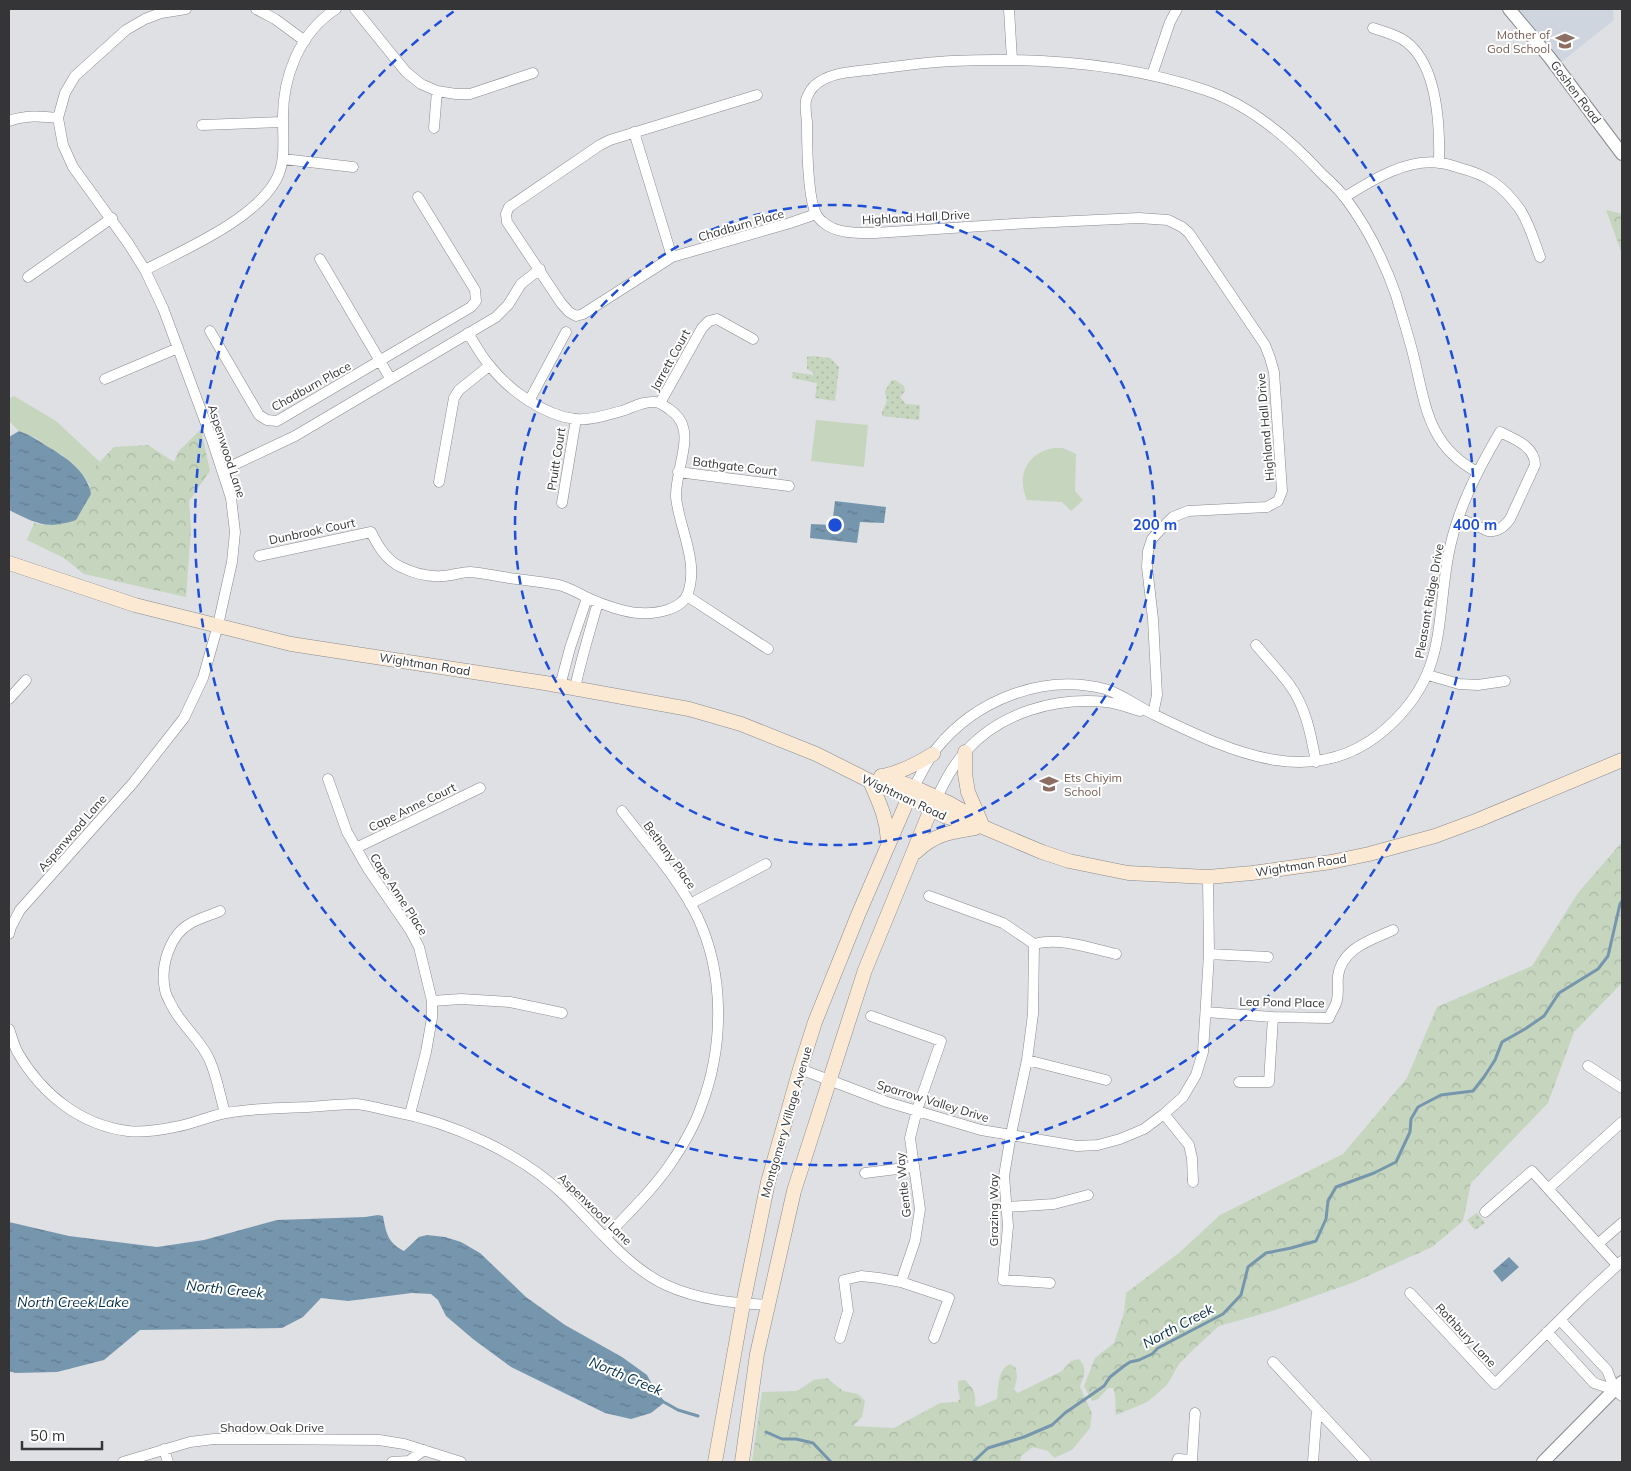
<svg xmlns="http://www.w3.org/2000/svg" width="1631" height="1471" font-family="Mulish,sans-serif">
<style>
.built{fill:#cfd5df}
.grass{fill:#c5d5be}
.forest{fill:url(#forest-crowns)}
.park{fill:url(#park-dots)}
.water{fill:url(#water-ripples)}
.lines{fill:none;stroke-linecap:round;stroke-linejoin:round}
.stream{stroke:#7696ae;stroke-width:3}
.minor-casing{stroke:#888a8e;stroke-width:11}
.tertiary-casing{stroke:#888a8e;stroke-width:14}
.secondary-casing{stroke:#888a8e;stroke-width:15}
.minor{stroke:#fff;stroke-width:10}
.tertiary{stroke:#fff;stroke-width:12}
.secondary{stroke:#fce9d4;stroke-width:14}
.ring{fill:none;stroke:#1d4ed8;stroke-width:2.5;stroke-dasharray:9 6}
.labels{text-anchor:middle;dominant-baseline:central;stroke-width:4;stroke-linejoin:round;paint-order:stroke}
.education-label{font-size:12px;fill:#785e54;stroke:#fff;text-anchor:end}
.street-label{font-size:12px;fill:#353537;stroke:#fff}
.water-label{font-size:14px;font-style:italic;fill:#022d47;stroke:#fff}
.centre{fill:#1d4ed8;stroke:#fff;stroke-width:2.5}
.ring-label{font-size:15px;text-anchor:middle;font-weight:bold;fill:#1d4ed8;stroke:#fff;stroke-width:4;stroke-linejoin:round;paint-order:stroke}
</style>
<defs>
<pattern id="forest-crowns" width="20" height="18" patternUnits="userSpaceOnUse" patternTransform="scale(1.25)"><rect width="20" height="18" fill="#c5d5be"/><path d="M2 6a3 3 0 1 1 6 0M12 15a3 3 0 1 1 6 0" fill="none" stroke="#aab7a4"/></pattern>
<pattern id="park-dots" width="8" height="8" patternUnits="userSpaceOnUse" patternTransform="scale(1.25)"><rect width="8" height="8" fill="#c5d5be"/><path d="M2 2h.1M6 6h.1" fill="none" stroke="#aab7a4" stroke-width="1.8" stroke-linecap="round"/></pattern>
<pattern id="water-ripples" width="26" height="14" patternUnits="userSpaceOnUse" patternTransform="scale(1.25)"><rect width="26" height="14" fill="#7696ae"/><path d="M2 4q2-2 4 0t4 0M15 11q2-2 4 0t4 0" fill="none" stroke="#627b8e"/></pattern>
</defs>
<rect width="100%" height="100%" fill="#dee0e4"/>
<!-- built -->
<path class="built" d="M 1515,9 L 1613,9 L 1614,20 L 1560,63 Z"/>
<!-- grass -->
<path class="grass" d="M 14,396 L 56,421 L 100,462 L 85,477 L 62,455 L 49,448 L 36,438 L 19,431 L 9,421 L 9,399 Z
M 816,420 L 868,425 L 864,467 L 811,461 Z
M 1054,448 L 1063,448 L 1076,454 L 1075,491 L 1083,500 L 1071,511 L 1062,502 L 1027,500 C 1016,475 1027,453 1054,448 Z"/>
<!-- forest -->
<path class="forest" d="M 1606,210 L 1622,214 L 1622,254 Z
M 201,429 L 210,471 L 189,501 L 191,529 L 186,597 L 84,574 L 64,558 L 27,540 L 34,523 L 43,525 L 90,486 L 85,477 L 114,447 L 148,445 L 174,462 L 178,452 Z
M 1622,842 L 1622,983 L 1574,1032 L 1548,1103 L 1471,1183 L 1463,1221 L 1432,1247 L 1352,1283 L 1272,1311 L 1219,1326 L 1198,1345 L 1179,1364 L 1167,1385 L 1147,1402 L 1116,1415 L 1115,1394 L 1113,1388 L 1108,1388 L 1098,1399 L 1092,1401 L 1084,1386 L 1095,1358 L 1114,1343 L 1124,1313 L 1126,1293 L 1180,1252 L 1220,1215 L 1343,1154 L 1407,1078 L 1437,1007 L 1532,966 L 1578,893 Z
M 1079,1359 C 1088,1369 1084,1375 1080,1387 L 1092,1413 L 1090,1428 L 1072,1450 L 1054,1458 L 1048,1451 L 1033,1447 L 1021,1456 L 1020,1462 L 752,1462 L 762,1392 L 797,1391 L 814,1380 L 827,1378 L 843,1391 L 858,1394 L 865,1401 L 862,1417 L 853,1426 L 894,1428 L 940,1403 L 957,1402 L 960,1399 L 958,1389 L 958,1381 L 965,1380 C 974,1389 976,1394 975,1405 L 978,1407 L 997,1399 C 999,1386 997,1370 1010,1364 L 1016,1368 L 1017,1378 L 1014,1390 L 1018,1393 L 1062,1371 L 1071,1361 Z"/>
<!-- park -->
<path class="park" d="M 812,356 L 830,358 L 839,367 L 835,401 L 815,398 L 817,383 L 792,378 L 793,372 L 813,375 L 813,372 L 807,369 L 807,357 Z
M 895,380 L 904,386 L 905,391 L 900,397 L 906,404 L 920,405 L 919,420 L 882,416 L 882,412 L 887,401 L 885,391 L 891,381 Z
M 1477,1213 L 1485,1223 L 1475,1230 L 1467,1220 Z"/>
<!-- water -->
<path class="water" d="M 19,431 C 33,436 38,441 50,448 C 68,459 87,472 91,494 L 76,520 C 45,530 36,523 9,510 L 9,437 Z
M 835,501 L 886,507 L 884,523 L 860,522 L 857,543 L 810,538 L 811,524 L 832,525 Z
M 378,1215 L 383,1216 C 386,1233 388,1243 404,1251 L 419,1237 L 427,1235 L 445,1237 L 461,1242 L 480,1253 L 526,1297 L 565,1325 L 622,1357 L 647,1375 L 654,1388 L 665,1402 L 651,1413 L 631,1419 L 605,1413 L 511,1367 L 473,1339 L 446,1316 L 438,1300 L 431,1294 L 412,1293 L 348,1301 L 321,1298 L 303,1317 L 282,1328 L 140,1330 L 104,1360 L 57,1372 L 15,1373 L 9,1371 L 9,1222 L 69,1236 L 157,1247 L 204,1240 L 277,1220 L 365,1217 Z
M 1509,1257 L 1519,1267 L 1502,1282 L 1493,1271 Z"/>
<g class="lines">
<!-- stream -->
<path class="stream" d="M 662,1401 L 678,1410 L 698,1416
M 766,1432 L 782,1439 L 796,1439 L 813,1443 L 831,1462
M 973,1462 L 988,1448 L 1024,1437 L 1052,1425 L 1065,1413 L 1104,1386 L 1110,1377 L 1124,1366 L 1130,1362 L 1139,1360 L 1152,1354 L 1158,1348 L 1223,1314 L 1241,1295 L 1248,1267 L 1266,1253 L 1291,1248 L 1316,1241 L 1326,1219 L 1328,1201 L 1336,1187 L 1374,1173 L 1396,1162 L 1410,1132 L 1411,1119 L 1418,1107 L 1441,1095 L 1473,1091 L 1484,1077 L 1495,1060 L 1502,1042 L 1525,1029 L 1544,1016 L 1559,993 L 1598,969 L 1608,956 L 1620,904 L 1622,901"/>
<!-- minor casing -->
<g class="minor-casing">
<path id="minor" d="M 256,9 L 275,19 L 305,41
M 355,9 L 406,72 L 421,84 L 437,91 L 456,94 L 470,94 L 533,73
M 1009,9 L 1012,60
M 1373,28 C 1382,31 1393,34 1402,39 C 1438,61 1440,125 1439,163
M 1152,75 L 1170,22 L 1177,9
M 757,95 L 610,140 L 600,145 L 509,207 L 506,214 L 507,222 L 561,303 L 569,312 L 576,316 L 583,314 L 672,257 L 790,223 L 816,214
M 9,121 C 25,115 41,116 58,118
M 202,125 L 282,122
M 434,128 L 437,91
M 634,132 L 672,257
M 283,159 L 353,167
M 1345,197 C 1372,180 1407,158 1441,163 C 1447,164 1454,166 1460,168 C 1487,175 1502,185 1519,208 C 1529,222 1534,241 1540,257
M 320,259 L 390,378
M 145,270 C 185,249 254,220 276,180 C 286,162 283,141 283,121 C 282,78 299,33 336,9
M 28,277 L 112,218
M 210,331 L 259,415 L 267,420 L 277,421 L 471,307 L 476,301 L 475,290 L 418,197
M 105,379 L 178,348
M 529,401 L 566,332
M 660,403 L 702,328 L 709,321 L 717,319 L 753,339
M 223,470 L 295,436 L 496,317 L 508,305 L 521,284 L 540,269
M 678,472 L 789,486
M 439,482 L 454,398 L 459,390 L 489,366
M 562,503 L 576,419
M 259,556 L 371,532 C 378,546 386,560 401,567 C 413,573 429,577 442,576 C 451,576 461,572 470,572 C 483,573 496,576 509,578 C 525,580 543,582 559,585 C 570,588 578,593 588,598 C 601,604 626,613 640,613 C 656,614 682,610 688,593 C 699,561 679,528 676,497 C 675,477 689,444 683,427 C 681,419 675,413 669,409 C 664,406 660,402 655,402 C 644,401 635,406 625,410 C 611,414 589,421 575,419 C 543,415 509,390 490,366 C 481,356 475,344 468,333
M 687,596 L 768,649
M 1256,645 C 1267,658 1279,671 1289,684 C 1306,707 1311,735 1316,762
M 1428,675 L 1459,684 L 1478,685 L 1505,681
M 560,686 L 570,648 L 587,598
M 575,688 C 581,659 590,631 598,602
M 9,699 L 26,680
M 1153,714 L 1157,695 L 1153,619 L 1147,567 L 1148,551 L 1152,539 L 1160,530 L 1173,517 L 1188,511 L 1267,507 L 1278,501 L 1282,491 L 1274,372 L 1270,358 L 1265,345 L 1189,233 L 1182,227 L 1168,220 L 1139,218 L 1013,224 L 875,233 C 858,233 836,234 823,222 C 821,221 817,216 816,214 C 807,195 807,144 807,122 C 806,115 805,106 806,100 C 807,96 811,89 814,86 C 830,71 856,72 876,69 C 901,66 927,62 952,61 C 1036,57 1124,63 1205,90 C 1251,105 1291,140 1323,175 C 1331,182 1339,190 1346,199 C 1367,227 1384,261 1396,295 C 1402,316 1409,337 1414,358 C 1426,407 1428,445 1477,472
M 328,779 L 347,832 L 368,869 L 410,930 L 419,947 L 432,1001 L 432,1018 L 426,1052 L 410,1114
M 911,793 C 919,778 926,762 937,748 C 976,700 1043,673 1105,689 C 1124,695 1138,707 1155,715 C 1232,752 1317,794 1390,725 C 1446,673 1436,625 1448,557 C 1456,512 1477,471 1500,432 C 1514,439 1535,446 1535,465 L 1510,519 C 1505,526 1498,532 1488,531 L 1459,518
M 934,803 C 943,785 952,766 966,751 C 1001,712 1056,697 1106,702 C 1117,703 1129,708 1140,711
M 356,848 L 480,788
M 929,896 L 1003,923 L 1034,944
M 690,904 L 766,864
M 220,911 C 211,915 200,918 191,923 C 169,935 160,967 165,990 C 166,996 170,1002 173,1008 C 183,1027 202,1041 210,1061 C 217,1077 220,1096 225,1113
M 9,934 L 11,927 L 20,910 L 133,783 L 184,718 L 203,678 L 218,625 L 232,562 L 235,532 L 231,498 L 212,440 L 163,308 L 145,270 L 128,243 L 73,167 L 63,145 L 58,118 L 65,93 L 75,76 L 126,30 L 145,19 L 161,13 L 186,9
M 1034,944 L 1033,1014 L 1027,1060 L 1011,1134 L 1004,1176 L 1008,1226 L 1003,1280 L 1050,1283
M 1034,944 C 1061,937 1089,948 1116,954
M 1209,954 L 1268,957
M 432,1001 L 461,999 L 510,1002 L 562,1013
M 1206,1012 L 1273,1017 L 1329,1018 C 1331,1012 1336,1006 1337,1000 C 1339,992 1337,984 1338,976 C 1342,948 1371,940 1393,930
M 871,1016 L 941,1041 L 917,1110 L 910,1138 L 920,1209 L 915,1241 L 901,1282
M 9,1029 C 12,1037 14,1046 18,1053 C 42,1094 80,1125 128,1131 C 143,1133 160,1130 175,1127 C 193,1124 209,1116 226,1113 C 253,1108 281,1108 308,1107 C 324,1106 341,1104 356,1104 C 368,1105 380,1109 391,1111 C 451,1122 521,1153 565,1196 C 595,1225 627,1267 666,1285 C 699,1300 732,1303 768,1305
M 1027,1060 L 1106,1080
M 1588,1066 L 1622,1088
M 800,1069 L 887,1102 L 981,1130 L 1077,1146 L 1098,1145 L 1120,1139 L 1144,1129 L 1164,1114 L 1183,1097 L 1196,1075 L 1203,1052 L 1209,954 L 1208,877
M 1239,1082 L 1269,1082 L 1273,1017
M 1164,1114 L 1189,1145 L 1192,1158 L 1193,1182
M 865,1173 L 913,1167
M 1549,1188 L 1622,1122
M 1007,1207 L 1054,1204 L 1088,1195
M 1485,1212 L 1532,1171 L 1617,1265
M 606,1237 C 629,1212 656,1187 675,1157 C 684,1144 696,1122 701,1107 C 724,1047 725,974 697,916 C 678,878 648,845 622,811
M 1599,1243 L 1622,1223
M 1410,1293 L 1495,1384 L 1585,1295 L 1622,1261
M 1560,1320 L 1607,1370 L 1615,1390 L 1622,1396
M 1547,1332 L 1594,1383 L 1615,1390
M 840,1338 L 848,1311 L 844,1280 L 861,1276 L 879,1278 L 901,1282 L 949,1298 L 934,1338
M 1273,1362 L 1366,1462
M 164,1449 L 168,1462
M 123,1462 L 190,1442 L 214,1439 L 238,1439 L 379,1440 L 404,1444 L 461,1462
M 392,1462 L 409,1461 L 424,1450
M 1177,1462 L 1178,1459 L 1192,1460 L 1195,1413
M 1313,1462 L 1317,1409"/>
</g>
<!-- tertiary casing -->
<g class="tertiary-casing">
<path id="tertiary" d="M 1509,9 L 1550,58 L 1622,154
M 1543,1462 L 1622,1382"/>
</g>
<!-- secondary casing -->
<g class="secondary-casing">
<path id="secondary" d="M 9,563 L 135,605 L 291,644 L 545,683 L 689,709 L 741,724 L 816,754 L 870,781 L 909,797 L 944,816 L 983,827 L 1042,852 L 1069,861 L 1128,873 L 1208,877 L 1252,873 L 1331,862 L 1369,854 L 1435,836 L 1478,820 L 1622,760
M 965,752 L 965,774 L 968,792 L 983,827
M 881,776 L 914,787 L 949,803 L 963,811 L 971,823
M 883,776 C 902,772 917,764 933,754
M 870,781 C 879,802 887,818 888,841
M 916,852 C 935,834 950,832 975,828
M 715,1462 L 743,1304 L 768,1182 L 800,1069 L 815,1022 L 858,915 L 909,797
M 742,1462 L 757,1354 L 794,1191 L 865,970 L 931,809"/>
</g>
<!-- minor -->
<use href="#minor" class="minor"/>
<!-- tertiary -->
<use href="#tertiary" class="tertiary"/>
<!-- secondary -->
<use href="#secondary" class="secondary"/>
</g>
<!-- distance rings -->
<g class="ring">
<circle cx="835" cy="525" r="320"/>
<path d="M1216 11A640 640 0 1 1 454 11"/>
</g>
<!-- icons -->
<defs>
<g id="school-bare" transform="scale(1.5)"><path d="M0-5L7-2L0 1L-7-2ZM-4 1L0 2.5L4 1V4Q0 6-4 4Z" fill="#8d6e63" stroke="#fff" stroke-width="2.5" paint-order="stroke"/></g>
</defs>
<g fill-rule="evenodd">
<use href="#school-bare" x="1565" y="41"/>
<use href="#school-bare" x="1049" y="784"/>
</g>
<g class="labels">
<!-- education labels -->
<g class="education-label">
<text x="1550" y="34">Mother of<tspan x="1550" dy="14">God School</tspan></text>
<text x="1064" y="777" text-anchor="start">Ets Chiyim<tspan x="1064" dy="14">School</tspan></text>
</g>
<!-- street labels -->
<g class="street-label">
<text transform="translate(1576 92) rotate(53)">Goshen Road</text>
<text transform="translate(916 217) rotate(-3)">Highland Hall Drive</text>
<text transform="translate(741 225) rotate(-16)">Chadburn Place</text>
<text transform="translate(670 360) rotate(-61)">Jarrett Court</text>
<text transform="translate(311 386) rotate(-29)">Chadburn Place</text>
<text transform="translate(1265 427) rotate(-95)">Highland Hall Drive</text>
<text transform="translate(227 451) rotate(72)">Aspenwood Lane</text>
<text transform="translate(556 459) rotate(-81)">Pruitt Court</text>
<text transform="translate(735 466) rotate(7)">Bathgate Court</text>
<text transform="translate(312 531) rotate(-12)">Dunbrook Court</text>
<text transform="translate(1429 601) rotate(-80)">Pleasant Ridge Drive</text>
<text transform="translate(425 664) rotate(9)">Wightman Road</text>
<text transform="translate(904 797) rotate(25)">Wightman Road</text>
<text transform="translate(412 807) rotate(-26)">Cape Anne Court</text>
<text transform="translate(72 833) rotate(-49)">Aspenwood Lane</text>
<text transform="translate(670 855) rotate(54)">Bethany Place</text>
<text transform="translate(1301 865) rotate(-9)">Wightman Road</text>
<text transform="translate(399 894) rotate(57)">Cape Anne Place</text>
<text transform="translate(1282 1002) rotate(1)">Lea Pond Place</text>
<text transform="translate(933 1101) rotate(17)">Sparrow Valley Drive</text>
<text transform="translate(786 1122) rotate(-74)">Montgomery Village Avenue</text>
<text transform="translate(903 1185) rotate(-96)">Gentle Way</text>
<text transform="translate(595 1209) rotate(44)">Aspenwood Lane</text>
<text transform="translate(993 1210) rotate(-90)">Grazing Way</text>
<text transform="translate(1466 1335) rotate(47)">Rothbury Lane</text>
<text x="272" y="1427">Shadow Oak Drive</text>
</g>
<!-- water labels -->
<g class="water-label">
<text transform="translate(225 1289) rotate(6)">North Creek</text>
<text x="73" y="1302">North Creek Lake</text>
<text transform="translate(1178 1326) rotate(-28)">North Creek</text>
<text transform="translate(626 1376) rotate(23)">North Creek</text>
</g>
</g>
<circle cx="835" cy="525" r="8" class="centre"/>
<g class="ring-label">
<text x="1155" y="530">200 m</text>
<text x="1475" y="530">400 m</text>
</g>
<!-- border -->
<rect width="1631" height="1471" fill="none" stroke="#353537" stroke-width="20"/>
<!-- scale -->
<path d="M22 1441v8h80v-8" fill="none" stroke="#353537" stroke-width="2.5"/>
<text x="30" y="1441" font-size="15" fill="#353537" stroke="#ffffff" stroke-width="4" paint-order="stroke">50 m</text>
</svg>
